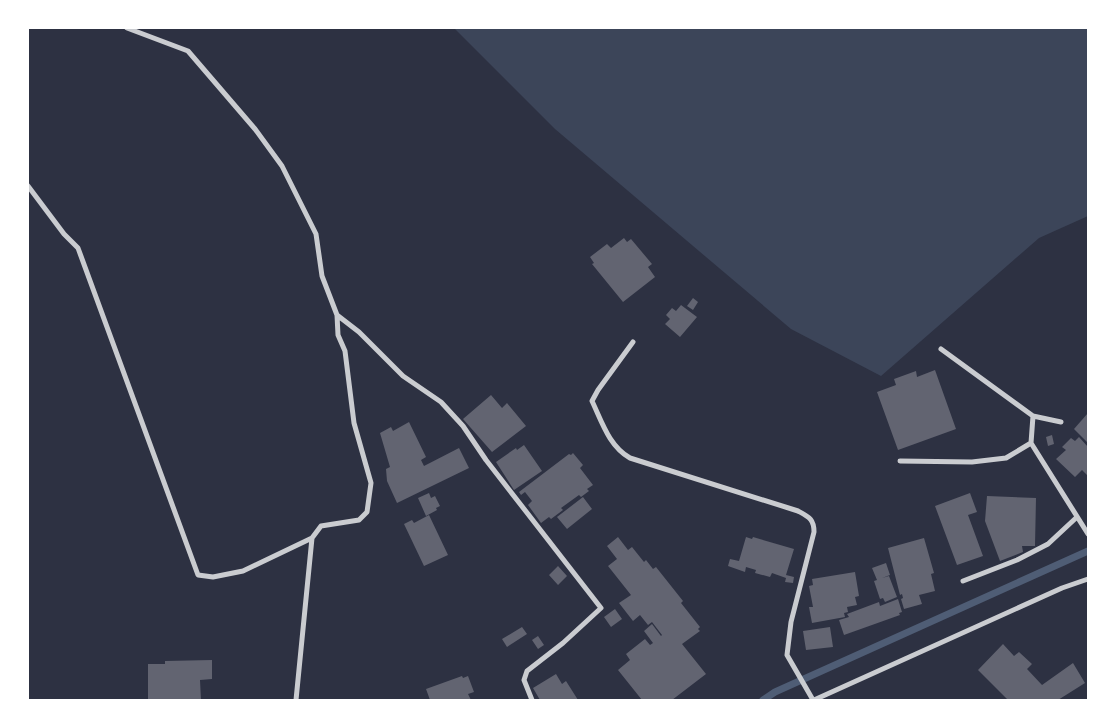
<svg xmlns="http://www.w3.org/2000/svg" width="1116" height="728" font-family="Helvetica,sans-serif">
<style>
.green{fill:#3c4559}
.lines{fill:none;stroke-linecap:round;stroke-linejoin:round}
.stream{stroke:#4f5d75;stroke-width:7}
.building{fill:#626471}
.minor{stroke:#caccd0;stroke-width:5}
</style>
<rect width="100%" height="100%" fill="#2d3142"/>
<!-- green -->
<path class="green" d="M 454,28 L 1088,28 L 1088,216 L 1039,238 L 881,376 L 791,329 L 555,129 Z"/>
<g class="lines">
<!-- stream -->
<path class="stream" d="M 763,700 L 775,692 L 1088,551"/>
</g>
<!-- building -->
<path class="building" d="M 624,238 L 627,242 L 631,239 L 652,264 L 648,267 L 655,277 L 623,302 L 592,264 L 594,263 L 590,257 L 607,244 L 611,248 Z
M 693,298 L 698,302 L 693,310 L 687,306 Z
M 681,305 L 697,317 L 680,337 L 665,324 L 670,319 L 666,315 L 672,308 L 676,311 Z
M 935,370 L 956,429 L 898,450 L 877,392 L 896,385 L 894,379 L 916,371 L 917,377 Z
M 491,395 L 502,408 L 507,403 L 526,426 L 492,452 L 463,419 Z
M 1088,413 L 1088,443 L 1074,429 Z
M 409,422 L 426,457 L 421,460 L 424,466 L 459,448 L 469,468 L 397,503 L 387,481 L 386,469 L 390,467 L 380,433 L 391,427 L 393,431 Z
M 1052,435 L 1054,444 L 1048,446 L 1046,437 Z
M 1079,437 L 1088,447 L 1088,476 L 1082,470 L 1075,477 L 1056,459 L 1066,450 L 1062,447 L 1071,438 L 1075,441 Z
M 524,445 L 542,471 L 514,490 L 496,462 L 516,448 L 517,450 Z
M 573,453 L 583,465 L 580,468 L 593,485 L 587,489 L 589,491 L 581,497 L 579,495 L 561,508 L 563,510 L 551,519 L 549,517 L 541,523 L 528,505 L 532,501 L 525,492 L 521,495 L 519,492 L 569,454 L 571,455 Z
M 429,493 L 431,498 L 435,496 L 440,506 L 436,508 L 437,510 L 426,516 L 418,498 Z
M 970,493 L 977,512 L 968,515 L 983,556 L 957,565 L 935,506 Z
M 987,496 L 1036,498 L 1035,546 L 1022,546 L 1023,552 L 1000,561 L 985,521 Z
M 583,497 L 592,509 L 567,529 L 557,517 Z
M 429,515 L 448,555 L 424,566 L 404,524 L 412,520 L 414,523 Z
M 618,537 L 628,550 L 632,547 L 644,562 L 646,560 L 653,569 L 656,567 L 683,601 L 681,603 L 700,627 L 698,629 L 700,631 L 682,644 L 706,674 L 672,700 L 642,700 L 618,670 L 630,660 L 626,654 L 645,639 L 650,645 L 653,643 L 644,631 L 652,624 L 661,636 L 662,635 L 652,622 L 648,625 L 640,615 L 633,621 L 619,603 L 631,595 L 608,566 L 617,559 L 607,546 Z
M 746,537 L 752,539 L 753,537 L 794,549 L 786,575 L 794,577 L 793,583 L 785,582 L 786,578 L 772,573 L 770,577 L 755,573 L 756,570 L 746,567 L 745,572 L 728,566 L 730,559 L 739,561 Z
M 924,538 L 934,573 L 931,574 L 935,591 L 919,595 L 922,604 L 904,609 L 901,599 L 903,598 L 902,594 L 900,595 L 888,548 Z
M 886,563 L 890,575 L 882,578 L 889,576 L 897,597 L 885,602 L 883,598 L 880,599 L 874,581 L 877,580 L 872,568 Z
M 558,566 L 567,576 L 558,585 L 549,575 Z
M 855,572 L 859,596 L 855,597 L 857,605 L 847,607 L 848,612 L 844,613 L 845,617 L 812,623 L 809,607 L 813,607 L 809,586 L 813,585 L 812,579 Z
M 898,599 L 902,612 L 899,613 L 900,615 L 844,635 L 839,620 L 849,617 L 847,614 L 879,602 L 880,606 Z
M 615,609 L 622,619 L 611,627 L 604,617 Z
M 522,627 L 527,634 L 507,647 L 502,639 Z
M 830,627 L 833,647 L 806,650 L 803,631 Z
M 538,636 L 544,645 L 538,649 L 532,640 Z
M 1003,644 L 1014,656 L 1019,652 L 1032,664 L 1027,669 L 1042,685 L 1073,663 L 1085,683 L 1058,700 L 1008,700 L 978,670 Z
M 212,660 L 212,679 L 200,680 L 201,700 L 148,700 L 148,664 L 165,664 L 165,661 Z
M 556,674 L 562,684 L 566,681 L 578,700 L 540,700 L 533,688 Z
M 462,676 L 463,678 L 468,676 L 474,692 L 468,694 L 471,700 L 430,700 L 426,689 Z"/>
<g class="lines">
<!-- minor -->
<path class="minor" d="M 28,186 L 64,234 L 78,248 L 198,575 L 213,577 L 243,571 L 312,538 L 321,526 L 359,520 L 367,512 L 371,483 L 354,423 L 345,351 L 338,335 L 337,315 L 322,276 L 316,234 L 282,166 L 255,129 L 188,51 L 127,28
M 337,315 L 359,332 L 403,376 L 441,402 L 463,426 L 486,460 L 601,608 L 563,643 L 527,671 L 524,680 L 532,700
M 633,342 L 598,390 L 592,401 C 602,422 609,446 630,458 L 798,511 C 809,517 814,519 814,532 L 791,622 L 787,655 L 813,700
M 941,349 L 1033,416 L 1061,422
M 1033,416 L 1031,443 L 1088,534
M 900,461 L 972,462 L 1006,458 L 1031,443
M 963,581 L 1017,560 L 1048,544 L 1077,517
M 296,700 L 312,538
M 814,700 L 1062,588 L 1088,579"/>
</g>
<!-- border -->
<rect width="1116" height="728" fill="none" stroke="#ffffff" stroke-width="58"/>
</svg>
